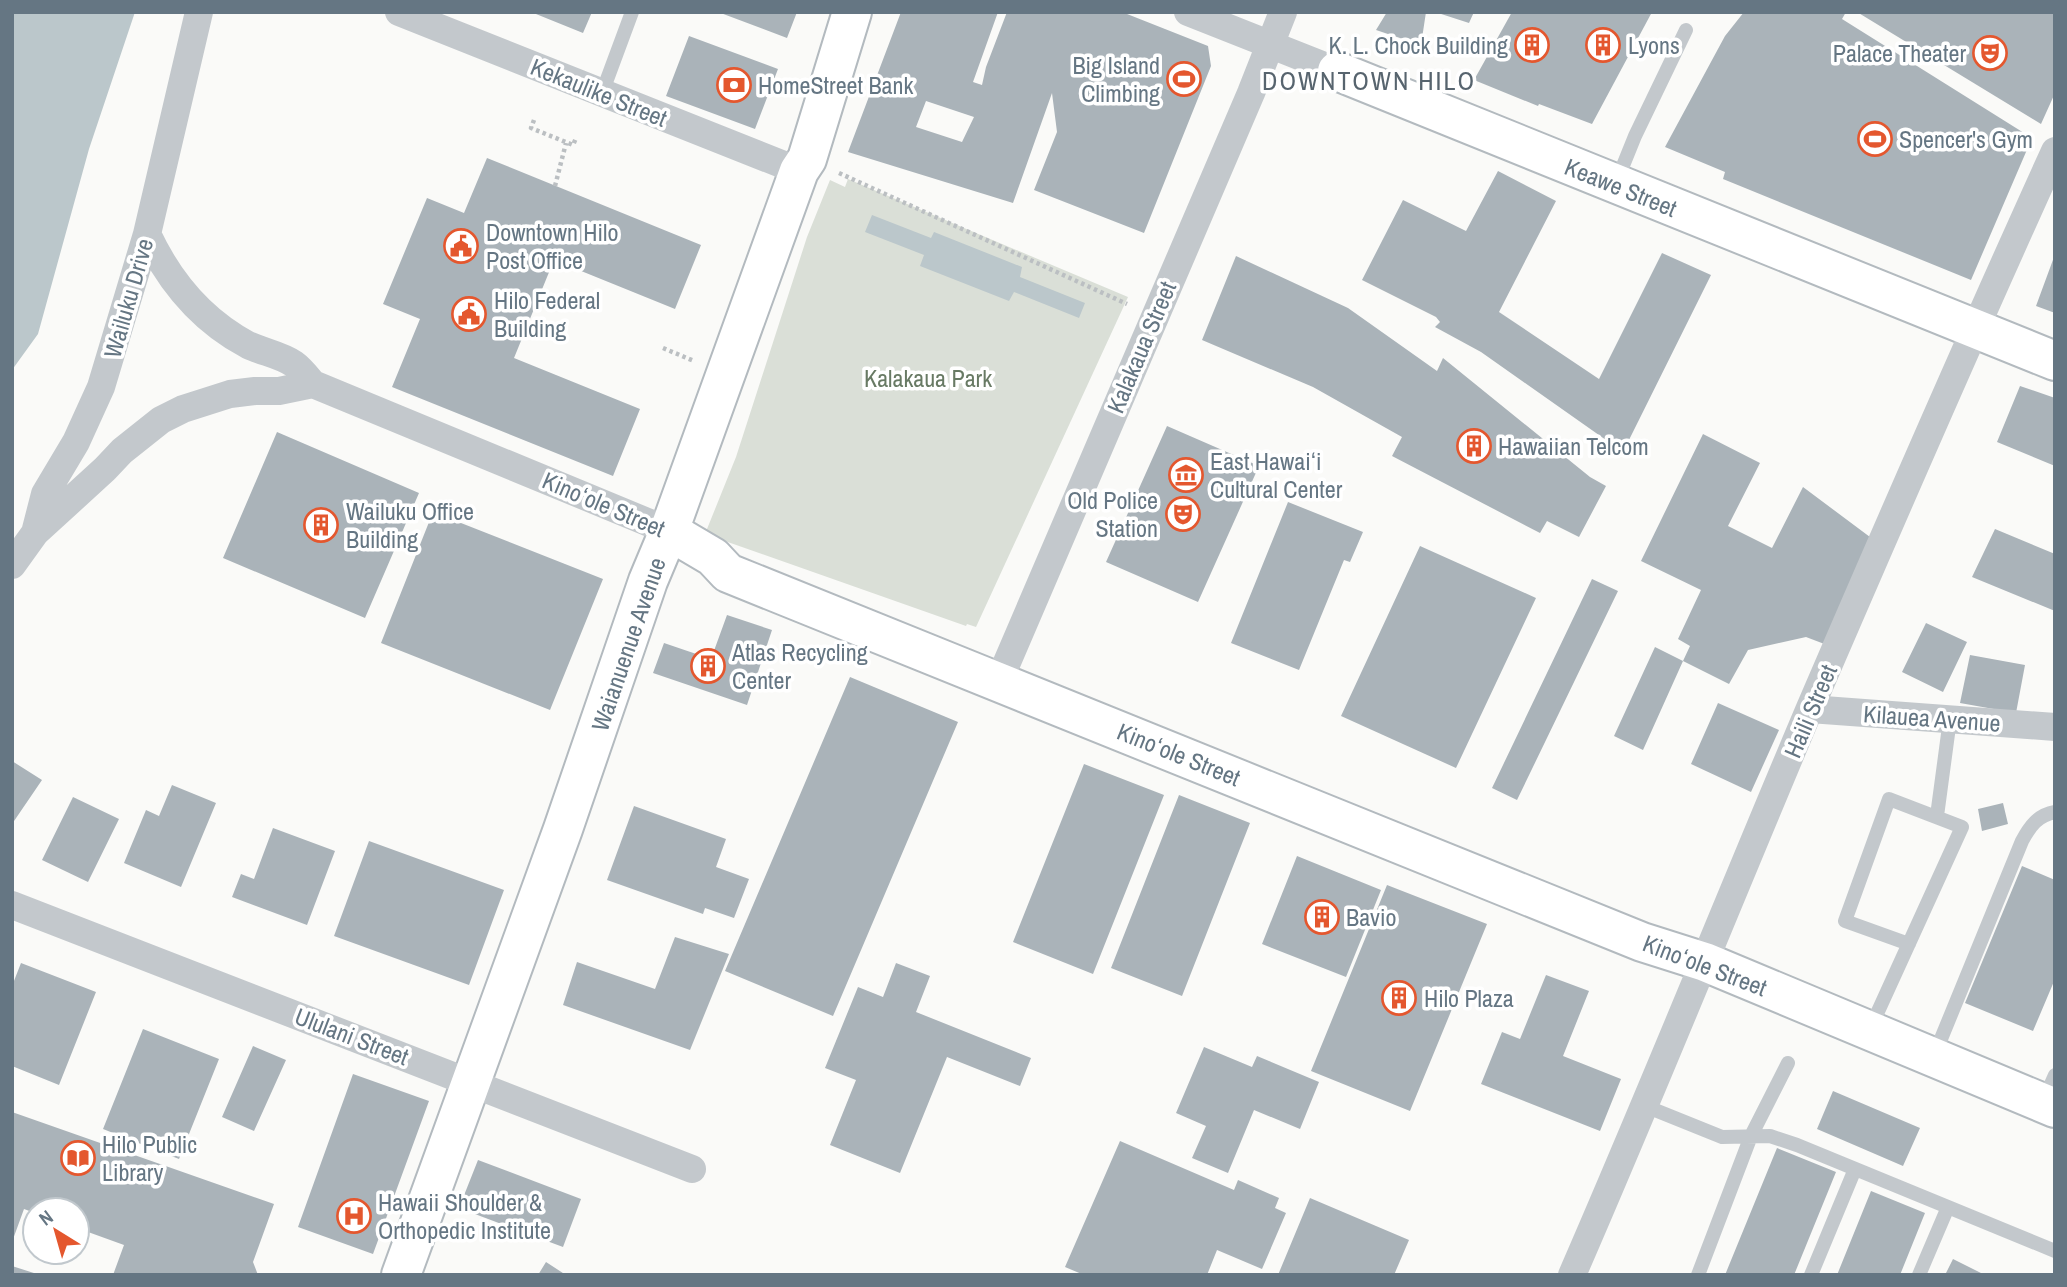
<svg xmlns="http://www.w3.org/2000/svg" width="2067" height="1287" font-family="'Archivo Narrow',sans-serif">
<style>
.green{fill:#dadfd7}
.water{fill:#bbc7cb}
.building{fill:#aab3b9;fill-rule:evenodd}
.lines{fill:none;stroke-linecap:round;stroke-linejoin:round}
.secondary-casing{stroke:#b3babf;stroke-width:42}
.path{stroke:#bbbfc2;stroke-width:4.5;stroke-dasharray:3.5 3.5;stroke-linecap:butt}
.lane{stroke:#c3c8cc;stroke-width:14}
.street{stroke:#c3c8cc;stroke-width:28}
.secondary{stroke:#fff;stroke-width:38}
.labels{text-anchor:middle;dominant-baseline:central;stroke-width:7;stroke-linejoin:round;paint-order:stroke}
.poi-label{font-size:24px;fill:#657683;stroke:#fff;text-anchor:start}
.street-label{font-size:24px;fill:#657683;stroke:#fff}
.park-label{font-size:24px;fill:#687a64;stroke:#fff}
.neighbourhood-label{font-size:26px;letter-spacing:2px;fill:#57646e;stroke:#fff}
</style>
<rect width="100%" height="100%" fill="#fafaf8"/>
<!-- green -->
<path class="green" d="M 848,179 L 1128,297 L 976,627 L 967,624 L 966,626 L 705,534 L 736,457 L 807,237 L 830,180 L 845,187 Z"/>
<!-- water -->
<path class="water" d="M 12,12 L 135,12 L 89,149 L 38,334 L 12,370 Z
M 872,215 L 931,238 L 934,232 L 1022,267 L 1020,277 L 1085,303 L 1079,318 L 1014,292 L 1009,301 L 920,266 L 924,255 L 865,232 Z"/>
<!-- building -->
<path class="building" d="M 531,12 L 592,12 L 583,33 Z
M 718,12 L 797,12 L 787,38 Z
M 901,12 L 998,12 L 973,82 L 982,85 L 986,67 L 1007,12 L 1122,12 L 1208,46 L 1211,66 L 1144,233 L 1034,190 L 1057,132 L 1052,93 L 1013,203 L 848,152 ZM 926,101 L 974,117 L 962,142 L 916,127 Z
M 1387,12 L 1426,12 L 1421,45 L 1376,30 Z
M 1435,12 L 1474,12 L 1469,23 Z
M 1512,12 L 1652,12 L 1592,124 L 1539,104 L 1538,106 L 1474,80 Z
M 1744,12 L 1846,12 L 1842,19 L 2032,138 L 1971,280 L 1723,179 L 1725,172 L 1665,147 L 1725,36 Z
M 1857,12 L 2052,12 L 2055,14 L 2055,93 L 2041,124 Z
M 689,36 L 778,69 L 755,129 L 666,96 Z
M 487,158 L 701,245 L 675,309 L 554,260 L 514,358 L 640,409 L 613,476 L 392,387 L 420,319 L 383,304 L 427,198 L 464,213 Z
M 1498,171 L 1556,201 L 1499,312 L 1599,379 L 1662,253 L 1711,275 L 1623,452 L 1481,352 L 1435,327 L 1440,322 L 1436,317 L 1362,280 L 1403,200 L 1466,231 Z
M 1236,256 L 1348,308 L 1437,371 L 1443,358 L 1590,477 L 1606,486 L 1579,537 L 1547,521 L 1540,533 L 1440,481 L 1392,456 L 1402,437 L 1313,387 L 1202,340 Z
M 2054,257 L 2055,257 L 2055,313 L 2036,306 Z
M 2020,386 L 2055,398 L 2055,466 L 1997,442 Z
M 1167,426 L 1259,466 L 1198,602 L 1106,562 Z
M 277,432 L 419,493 L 365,618 L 223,558 Z
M 1703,434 L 1760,463 L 1728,526 L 1772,548 L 1803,487 L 1874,540 L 1827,645 L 1806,637 L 1748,650 L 1729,684 L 1683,661 L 1690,646 L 1678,639 L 1701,590 L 1641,561 Z
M 1288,502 L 1363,532 L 1350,562 L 1344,560 L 1299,670 L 1231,643 Z
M 433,512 L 603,579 L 550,710 L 381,643 Z
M 1995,529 L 2055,554 L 2055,611 L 1972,577 Z
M 1420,546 L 1536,598 L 1456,768 L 1341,716 Z
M 1592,579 L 1618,591 L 1517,800 L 1492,788 Z
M 727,615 L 772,630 L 747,705 L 653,673 L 664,643 L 711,659 Z
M 1926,623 L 1967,642 L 1943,692 L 1902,672 Z
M 1655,647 L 1683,661 L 1643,750 L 1614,736 Z
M 1970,655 L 2025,665 L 2016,713 L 1960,703 Z
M 850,677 L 958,722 L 833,1016 L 725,971 Z
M 1718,703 L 1779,730 L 1751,792 L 1691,764 Z
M 12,761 L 42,780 L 12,824 Z
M 1084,764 L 1164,795 L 1093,974 L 1013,942 Z
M 172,785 L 216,803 L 181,887 L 124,863 L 146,810 L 159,816 Z
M 1179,795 L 1250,823 L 1182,996 L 1111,968 Z
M 73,797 L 119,819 L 88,882 L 42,860 Z
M 2003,803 L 2008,824 L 1982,831 L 1978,809 Z
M 634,806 L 726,839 L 716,867 L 749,879 L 734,918 L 705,908 L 703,914 L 607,880 Z
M 273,828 L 335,851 L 307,925 L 232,897 L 241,874 L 254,879 Z
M 369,841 L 504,890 L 469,985 L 334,936 Z
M 1297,856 L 1381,890 L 1346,977 L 1262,944 Z
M 2022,866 L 2055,880 L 2055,979 L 2033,1031 L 1965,1003 Z
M 1387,885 L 1487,924 L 1410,1111 L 1311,1071 Z
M 675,937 L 729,954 L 690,1050 L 563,1005 L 577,962 L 655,989 Z
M 21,963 L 96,992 L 59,1085 L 12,1066 L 12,986 Z
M 896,963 L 930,976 L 916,1012 L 1031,1058 L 1020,1086 L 947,1057 L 900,1173 L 830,1145 L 856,1080 L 825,1068 L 858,987 L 883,997 Z
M 1546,975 L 1589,991 L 1563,1056 L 1621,1079 L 1600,1131 L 1481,1084 L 1502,1032 L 1520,1039 Z
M 143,1029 L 219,1059 L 179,1159 L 103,1129 Z
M 253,1046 L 286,1060 L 254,1131 L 222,1117 Z
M 1204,1047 L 1252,1067 L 1257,1056 L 1319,1082 L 1300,1129 L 1254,1110 L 1228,1173 L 1192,1158 L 1206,1126 L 1176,1113 Z
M 353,1074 L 429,1101 L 373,1254 L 298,1227 Z
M 1833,1091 L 1920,1128 L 1903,1166 L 1817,1129 Z
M 12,1112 L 274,1204 L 253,1262 L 258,1275 L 113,1275 L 124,1245 L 77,1228 L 77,1210 L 35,1210 L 35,1213 L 24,1209 L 12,1242 Z
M 1120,1141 L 1234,1190 L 1238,1180 L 1279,1198 L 1275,1208 L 1286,1213 L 1262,1269 L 1217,1250 L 1207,1275 L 1084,1275 L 1065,1267 Z
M 1777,1148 L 1836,1172 L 1794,1275 L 1725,1275 Z
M 478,1160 L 581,1199 L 563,1247 L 459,1208 Z
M 1871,1191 L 1925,1213 L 1900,1275 L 1837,1275 Z
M 1310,1198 L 1409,1240 L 1394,1275 L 1278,1275 Z
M 1953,1259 L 1985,1275 L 1945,1275 Z
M 546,1262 L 566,1275 L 538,1275 Z
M 12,1266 L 37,1274 L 37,1275 L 12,1275 Z"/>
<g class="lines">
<!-- secondary casing -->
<g class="secondary-casing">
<path id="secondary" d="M 1337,71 L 2055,361
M 669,531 L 713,557 L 728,573 L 1642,942 L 1705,962 L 2055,1108
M 401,1275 L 563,829 L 648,581 L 669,531 L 799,171 L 807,159 L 852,12"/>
</g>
<!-- path -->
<path class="path" d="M 534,120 L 531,128 L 573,145 L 576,138
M 839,173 L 1127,304
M 555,186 L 566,143
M 663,348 L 694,361"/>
<!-- lane -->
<path class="lane" d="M 602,93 L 632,12
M 1616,183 L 1635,136 L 1686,30
M 1937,816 L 1950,719
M 1870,1029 C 1900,962 1931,895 1962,827 L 1889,799 L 1845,921 L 1909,944
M 1934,1056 L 2022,841 C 2030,826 2038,815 2055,812
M 2043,1102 L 2055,1075
M 1645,1106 L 1722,1137 L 1770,1136 L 1797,1145 L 2055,1251
M 1698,1275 L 1751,1136 L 1788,1063
M 1811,1275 L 1855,1169
M 1919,1275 L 1948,1207"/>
<!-- street -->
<path class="street" d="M 399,12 L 799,171
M 1188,12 L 1337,71
M 147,234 C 169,281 201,320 248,345 C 263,352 281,355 294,364 C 301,369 307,377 313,384 L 669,531
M 35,533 L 105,469 L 122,451 L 161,420 L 183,409 L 230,394 L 255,391 L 279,391 L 313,384
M 12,565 L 35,533 L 45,494 L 76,442 L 101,387 L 147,234 L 199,12
M 999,681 L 1251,93 L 1283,12
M 1810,709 L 2055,727
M 12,905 L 692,1169
M 1572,1275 C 1654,1087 1730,897 1810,708 C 1890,522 1971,336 2055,151"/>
<!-- secondary -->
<use href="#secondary" class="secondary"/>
</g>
<!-- icons -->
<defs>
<g id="building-ring" transform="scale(1.75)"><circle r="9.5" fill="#fff" stroke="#e4572e" stroke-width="1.5"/><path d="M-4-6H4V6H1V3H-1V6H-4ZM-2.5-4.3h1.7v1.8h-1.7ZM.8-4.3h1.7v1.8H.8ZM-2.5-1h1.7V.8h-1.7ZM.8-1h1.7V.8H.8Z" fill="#e4572e"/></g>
<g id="theatre-ring" transform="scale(1.75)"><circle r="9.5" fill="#fff" stroke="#e4572e" stroke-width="1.5"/><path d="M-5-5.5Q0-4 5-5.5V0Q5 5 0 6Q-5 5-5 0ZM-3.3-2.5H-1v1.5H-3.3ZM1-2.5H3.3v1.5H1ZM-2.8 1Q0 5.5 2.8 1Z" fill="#e4572e"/></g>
<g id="stadium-ring" transform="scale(1.75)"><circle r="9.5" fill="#fff" stroke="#e4572e" stroke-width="1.5"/><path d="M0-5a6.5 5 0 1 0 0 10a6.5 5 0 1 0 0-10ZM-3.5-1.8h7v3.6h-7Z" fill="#e4572e"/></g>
<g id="bank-ring" transform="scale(1.75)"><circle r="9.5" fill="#fff" stroke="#e4572e" stroke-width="1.5"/><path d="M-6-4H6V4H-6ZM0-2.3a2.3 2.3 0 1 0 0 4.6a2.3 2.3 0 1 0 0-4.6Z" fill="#e4572e"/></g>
<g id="civic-ring" transform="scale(1.75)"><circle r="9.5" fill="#fff" stroke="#e4572e" stroke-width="1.5"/><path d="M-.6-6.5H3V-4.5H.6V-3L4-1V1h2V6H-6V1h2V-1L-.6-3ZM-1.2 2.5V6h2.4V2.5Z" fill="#e4572e"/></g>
<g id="museum-ring" transform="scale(1.75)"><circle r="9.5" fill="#fff" stroke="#e4572e" stroke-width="1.5"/><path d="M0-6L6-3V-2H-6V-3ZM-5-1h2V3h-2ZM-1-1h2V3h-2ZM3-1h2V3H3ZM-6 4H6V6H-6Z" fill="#e4572e"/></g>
<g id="library-ring" transform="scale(1.75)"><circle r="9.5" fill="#fff" stroke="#e4572e" stroke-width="1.5"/><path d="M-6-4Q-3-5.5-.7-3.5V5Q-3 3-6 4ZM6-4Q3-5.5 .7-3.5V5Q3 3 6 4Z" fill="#e4572e"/></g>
<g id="hospital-ring" transform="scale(1.75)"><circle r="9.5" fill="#fff" stroke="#e4572e" stroke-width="1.5"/><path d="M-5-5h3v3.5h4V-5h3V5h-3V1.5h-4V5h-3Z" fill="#e4572e"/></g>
</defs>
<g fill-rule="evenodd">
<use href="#building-ring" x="1532" y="45"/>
<use href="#building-ring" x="1603" y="45"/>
<use href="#theatre-ring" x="1990" y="53"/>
<use href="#stadium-ring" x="1184" y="79"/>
<use href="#bank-ring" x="734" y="85"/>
<use href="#stadium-ring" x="1875" y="139"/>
<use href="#civic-ring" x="461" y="246"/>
<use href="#civic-ring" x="469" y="314"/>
<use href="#building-ring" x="1474" y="446"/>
<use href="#museum-ring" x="1186" y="475"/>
<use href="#theatre-ring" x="1183" y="514"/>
<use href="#building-ring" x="321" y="525"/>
<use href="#building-ring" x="708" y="666"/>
<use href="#building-ring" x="1322" y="917"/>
<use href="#building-ring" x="1399" y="998"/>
<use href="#library-ring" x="78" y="1158"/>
<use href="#hospital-ring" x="354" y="1216"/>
</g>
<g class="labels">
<!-- poi labels -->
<g class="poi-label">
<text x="1508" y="45" text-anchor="end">K. L. Chock Building</text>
<text x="1628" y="45">Lyons</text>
<text x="1966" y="53" text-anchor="end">Palace Theater</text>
<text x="1160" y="65" text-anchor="end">Big Island<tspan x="1160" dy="28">Climbing</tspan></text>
<text x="758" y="85">HomeStreet Bank</text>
<text x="1899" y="139">Spencer's Gym</text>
<text x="486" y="232">Downtown Hilo<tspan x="486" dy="28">Post Office</tspan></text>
<text x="494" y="300">Hilo Federal<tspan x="494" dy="28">Building</tspan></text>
<text x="1498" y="446">Hawaiian Telcom</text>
<text x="1210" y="461">East Hawaiʻi<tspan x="1210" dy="28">Cultural Center</tspan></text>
<text x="1158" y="500" text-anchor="end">Old Police<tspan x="1158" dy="28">Station</tspan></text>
<text x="346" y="511">Wailuku Office<tspan x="346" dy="28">Building</tspan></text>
<text x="732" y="652">Atlas Recycling<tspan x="732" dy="28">Center</tspan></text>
<text x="1346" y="917">Bavio</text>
<text x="1424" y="998">Hilo Plaza</text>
<text x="102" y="1144">Hilo Public<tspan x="102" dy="28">Library</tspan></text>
<text x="378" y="1202">Hawaii Shoulder &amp;<tspan x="378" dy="28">Orthopedic Institute</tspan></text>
</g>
<!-- street labels -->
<g class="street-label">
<text transform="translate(599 92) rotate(22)">Kekaulike Street</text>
<text transform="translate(1621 187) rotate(22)">Keawe Street</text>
<text transform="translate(128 298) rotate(-74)">Wailuku Drive</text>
<text transform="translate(1141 347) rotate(-67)">Kalakaua Street</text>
<text transform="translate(604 504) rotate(23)">Kinoʻole Street</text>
<text transform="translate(628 644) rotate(-71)">Waianuenue Avenue</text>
<text transform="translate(1810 711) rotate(-67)">Haili Street</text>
<text transform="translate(1932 718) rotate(4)">Kilauea Avenue</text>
<text transform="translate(1179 754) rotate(22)">Kinoʻole Street</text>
<text transform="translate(1705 965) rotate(21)">Kinoʻole Street</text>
<text transform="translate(352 1036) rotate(21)">Ululani Street</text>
</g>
<!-- park labels -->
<g class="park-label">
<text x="928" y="378">Kalakaua Park</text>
</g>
<!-- neighbourhood labels -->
<g class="neighbourhood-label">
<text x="1369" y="80">DOWNTOWN HILO</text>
</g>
</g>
<!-- border -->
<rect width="2067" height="1287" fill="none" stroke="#657683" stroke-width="28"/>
<!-- north arrow -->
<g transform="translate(56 1231) rotate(323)"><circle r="33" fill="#ffffff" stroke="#c1c8cd" stroke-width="2"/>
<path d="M0-5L12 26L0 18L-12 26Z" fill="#e4572e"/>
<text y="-10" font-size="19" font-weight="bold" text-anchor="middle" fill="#657683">N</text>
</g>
</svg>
